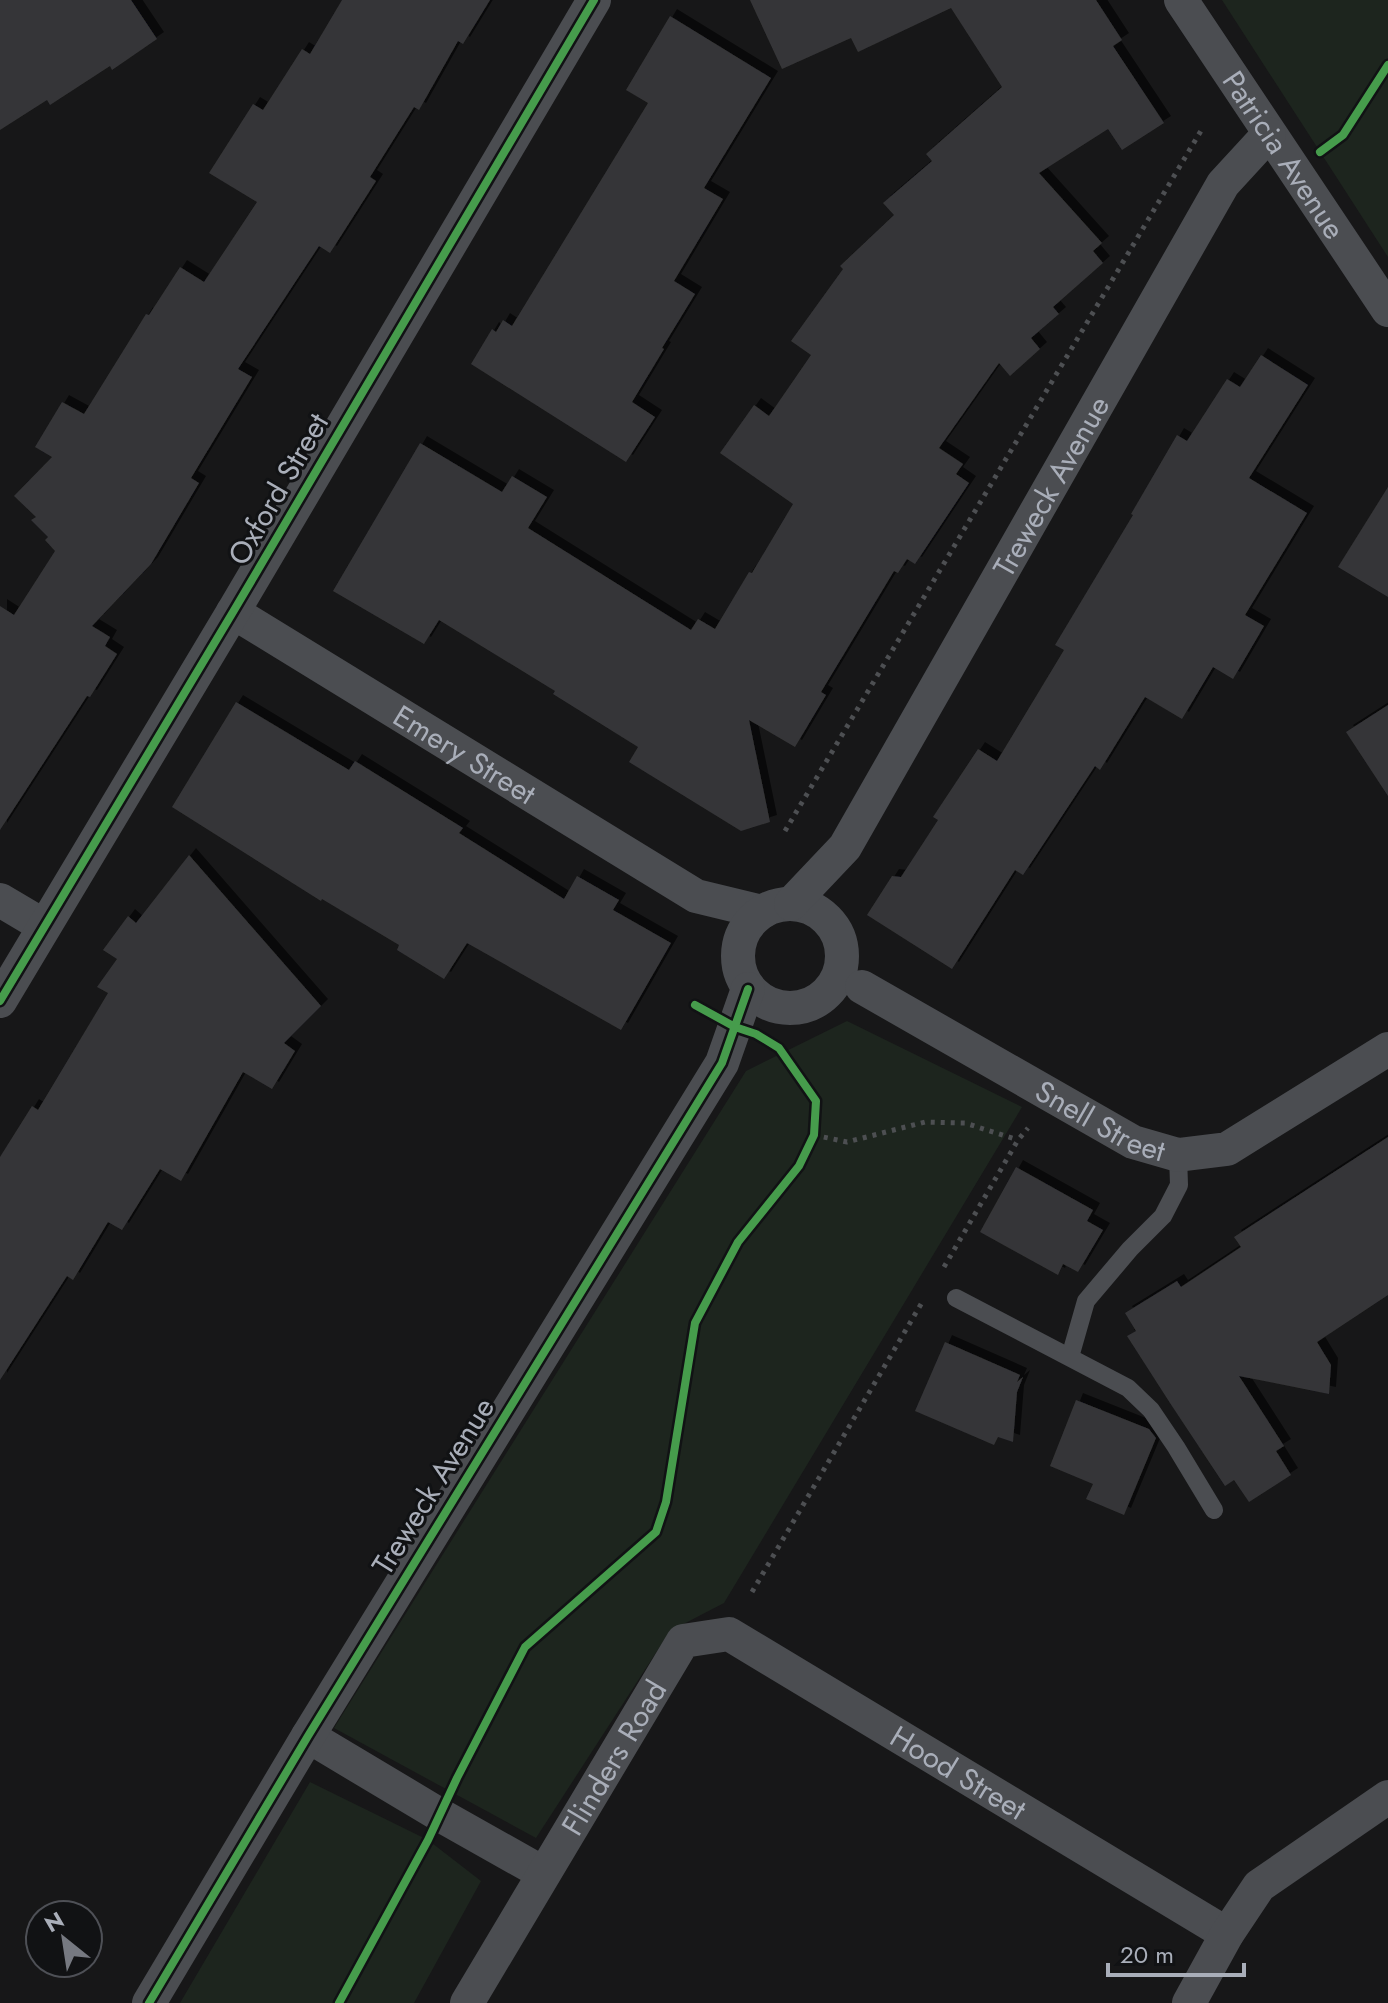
<svg xmlns="http://www.w3.org/2000/svg" width="1388" height="2003" font-family="Jost,sans-serif">
<style>
.green{fill:#1d251e}
.building{fill:#353537;filter:url(#shadow)}
.lines{fill:none;stroke-linecap:round;stroke-linejoin:round}
.path{stroke:#4d4f52;stroke-width:5;stroke-dasharray:4 6;stroke-linecap:butt}
.lane{stroke:#4b4d51;stroke-width:18}
.street{stroke:#4b4d51;stroke-width:34}
.cycleway-casing{stroke:#111214;stroke-width:13}
.cycleway{stroke:#469c4c;stroke-width:8}
.labels{text-anchor:middle;dominant-baseline:central;stroke-width:6;stroke-linejoin:round;paint-order:stroke}
.street-label{font-size:30px;fill:#a9aeb9;stroke:#111214}
</style>
<defs>
<filter id="shadow"><feDropShadow dx="7" dy="-7" stdDeviation="0" flood-color="#0009"/></filter>
</defs>
<rect width="100%" height="100%" fill="#171718"/>
<!-- green -->
<path class="green" d="M 1222,0 L 1388,0 L 1388,257 Z
M 847,1021 L 1022,1107 L 724,1603 L 670,1631 L 536,1838 L 334,1728 L 746,1071 Z
M 310,1782 L 428,1840 L 481,1881 L 414,2003 L 180,2003 Z"/>
<!-- building -->
<path class="building" d="M 0,0 L 131,0 L 157,39 L 112,70 L 110,66 L 50,105 L 47,100 L 0,130 Z
M 342,0 L 490,0 L 463,44 L 458,41 L 419,110 L 414,107 L 370,177 L 376,181 L 330,253 L 319,246 L 238,369 L 252,377 L 191,478 L 199,483 L 151,564 L 92,626 L 110,637 L 105,646 L 117,654 L 90,697 L 87,696 L 0,830 L 0,606 L 14,615 L 55,551 L 45,540 L 48,537 L 31,520 L 36,517 L 14,496 L 52,457 L 35,447 L 62,402 L 84,414 L 146,314 L 149,315 L 180,267 L 204,282 L 257,202 L 209,173 L 253,104 L 263,110 L 302,49 L 310,54 Z
M 750,0 L 1096,0 L 1122,40 L 1113,46 L 1164,123 L 1122,150 L 1108,129 L 1039,173 L 1102,243 L 1093,251 L 1103,263 L 1053,307 L 1059,314 L 1031,338 L 1040,349 L 1010,376 L 999,363 L 939,448 L 963,464 L 956,474 L 969,483 L 915,564 L 907,559 L 898,573 L 894,571 L 821,692 L 826,695 L 795,747 L 749,720 L 770,822 L 741,831 L 629,762 L 638,747 L 553,694 L 555,691 L 439,620 L 424,644 L 333,591 L 420,443 L 502,492 L 512,476 L 547,497 L 528,528 L 691,630 L 698,619 L 715,629 L 749,572 L 752,573 L 793,504 L 720,453 L 754,405 L 769,416 L 811,355 L 791,341 L 843,269 L 840,266 L 894,215 L 883,203 L 932,161 L 926,154 L 1002,87 L 951,8 L 858,52 L 851,38 L 782,69 Z
M 670,16 L 771,78 L 704,188 L 723,199 L 674,281 L 695,294 L 662,348 L 664,349 L 632,402 L 655,417 L 626,462 L 471,364 L 492,329 L 496,332 L 503,320 L 512,326 L 648,103 L 626,90 Z
M 1261,355 L 1308,385 L 1249,478 L 1307,513 L 1245,615 L 1264,626 L 1233,679 L 1213,667 L 1182,719 L 1145,697 L 1100,770 L 1095,766 L 1023,875 L 1015,870 L 952,969 L 867,915 L 892,876 L 901,877 L 938,820 L 933,817 L 978,749 L 997,761 L 1064,650 L 1055,645 L 1133,515 L 1131,514 L 1177,435 L 1187,441 L 1227,379 L 1240,387 Z
M 1388,487 L 1388,597 L 1338,567 Z
M 236,702 L 349,770 L 355,761 L 463,828 L 459,833 L 564,899 L 577,876 L 619,900 L 613,910 L 671,943 L 621,1030 L 467,943 L 444,979 L 397,950 L 399,945 L 322,899 L 321,901 L 172,807 Z
M 1388,705 L 1388,796 L 1346,732 Z
M 189,855 L 321,1006 L 284,1043 L 295,1051 L 272,1089 L 243,1072 L 181,1181 L 160,1169 L 122,1230 L 108,1222 L 73,1280 L 67,1276 L 0,1380 L 0,1157 L 32,1106 L 38,1110 L 108,993 L 97,987 L 117,959 L 103,950 L 128,916 L 136,923 Z
M 1388,1137 L 1388,1295 L 1317,1342 L 1331,1365 L 1329,1394 L 1239,1376 L 1284,1446 L 1276,1451 L 1291,1475 L 1249,1502 L 1234,1480 L 1225,1486 L 1170,1403 L 1127,1336 L 1136,1331 L 1125,1313 L 1177,1281 L 1181,1287 L 1241,1247 L 1234,1237 Z
M 1016,1167 L 1093,1210 L 1087,1221 L 1103,1230 L 1078,1272 L 1063,1264 L 1058,1275 L 980,1232 Z
M 945,1342 L 1020,1375 L 1017,1382 L 1023,1377 L 1017,1392 L 1013,1442 L 998,1437 L 994,1445 L 915,1411 Z
M 1076,1400 L 1149,1429 L 1156,1438 L 1124,1515 L 1086,1499 L 1093,1484 L 1050,1466 Z"/>
<g class="lines">
<!-- path -->
<path class="path" d="M 785,831 L 1202,129
M 814,1135 L 847,1142 L 925,1122 L 965,1123 L 1018,1140
M 944,1267 L 1018,1140 L 1028,1128
M 752,1592 L 924,1299"/>
<!-- lane -->
<path class="lane" d="M 956,1298 L 1128,1388 L 1151,1410 L 1176,1447 L 1214,1510
M 1070,1357 L 1086,1301 L 1130,1249 L 1163,1216 L 1179,1185 L 1178,1155"/>
<!-- street -->
<g class="street">
<path id="s1" d="M 1181,0 L 1388,310"/>
<path id="s2" d="M 233,612 L 696,896 L 762,912"/>
<path d="M 0,900 L 44,926"/>
<circle cx="790" cy="956" r="52"/>
<path id="s3" d="M 791,904 L 845,847 L 1223,184 L 1269,134"/>
<path id="s4" d="M 862,987 L 1133,1142 L 1178,1155 L 1227,1149 L 1388,1049"/>
<path d="M 0,1001 L 233,612 L 594,0"/>
<path d="M 308,1736 L 440,1815 L 543,1873"/>
<path d="M 149,2003 L 308,1736 L 722,1063 L 748,989"/>
<path id="s5" d="M 467,2003 L 683,1641 L 729,1634 L 1227,1934"/>
<path d="M 1189,2003 L 1227,1934 L 1259,1886 L 1388,1797"/>
</g>
<!-- cycleway casing -->
<g class="cycleway-casing">
<path id="cycleway" d="M 1320,152 L 1343,135 L 1388,65
M 0,1001 L 233,612 L 594,0
M 149,2003 L 308,1736 L 722,1063 L 748,989
M 339,2003 L 428,1840 L 457,1778 L 525,1647 L 656,1532 L 666,1502 L 695,1323 L 738,1242 L 799,1166 L 814,1135 L 816,1101 L 779,1048 L 756,1034 L 735,1027 L 695,1005"/>
</g>
<!-- cycleway -->
<use href="#cycleway" class="cycleway"/>
</g>
<g class="labels">
<!-- street labels -->
<g class="street-label">
<text stroke="none"><textPath href="#s1" startOffset="186">Patricia Avenue</textPath></text>
<text stroke="none"><textPath href="#s3" startOffset="494">Treweck Avenue</textPath></text>
<text transform="translate(278 489) rotate(-60)">Oxford Street</text>
<text stroke="none"><textPath href="#s2" startOffset="272">Emery Street</textPath></text>
<text stroke="none"><textPath href="#s4" startOffset="274">Snell Street</textPath></text>
<text transform="translate(433 1486) rotate(-58)">Treweck Avenue</text>
<text stroke="none"><textPath href="#s5" startOffset="286">Flinders Road</textPath></text>
<text stroke="none"><textPath href="#s5" startOffset="736">Hood Street</textPath></text>
</g>
</g>
<!-- north arrow -->
<g transform="translate(64 1939) rotate(330)"><circle r="38" fill="#111214" stroke="#4e5056" stroke-width="2"/>
<path d="M0-6L14 30L0 20L-14 30Z" fill="#767981"/>
<text y="-12" font-size="22" font-weight="bold" text-anchor="middle" fill="#a9aeb9">N</text>
</g>
<!-- scale -->
<path d="M1108 1963v12h136v-12" fill="none" stroke="#a9aeb9" stroke-width="4"/>
<text x="1120" y="1963" font-size="24" fill="#a9aeb9" stroke="#111214" stroke-width="6" paint-order="stroke">20 m</text>
</svg>
